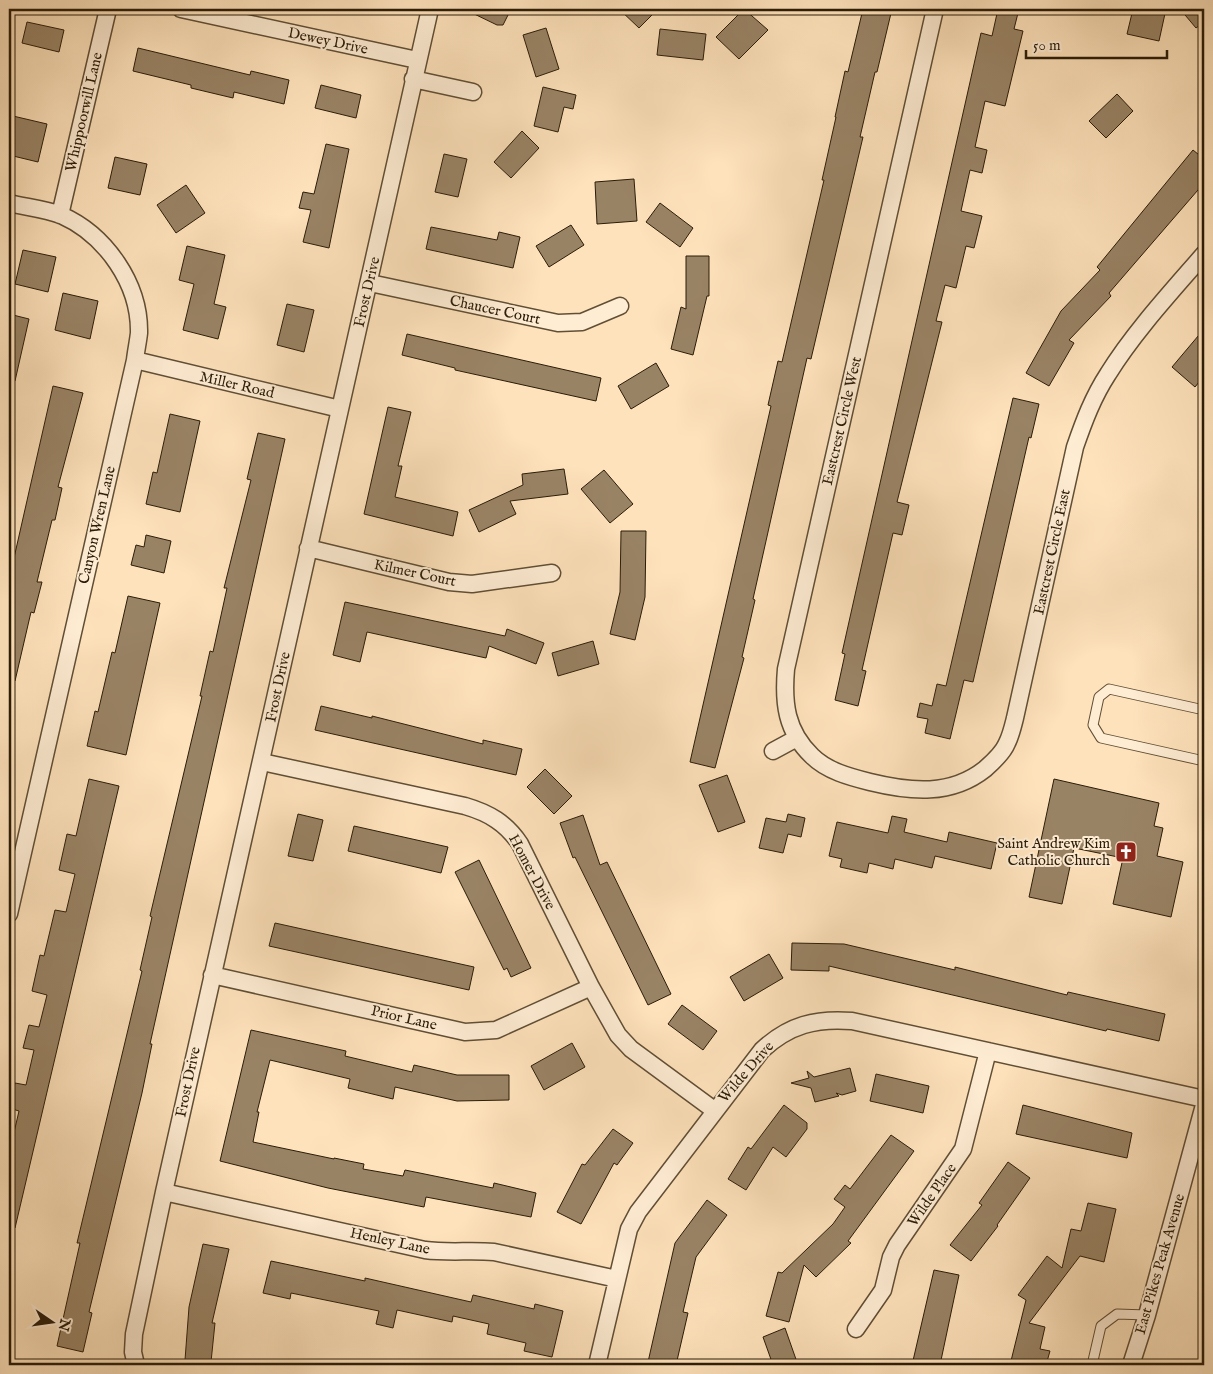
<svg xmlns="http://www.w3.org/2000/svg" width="1213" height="1374" font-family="'IM FELL English',serif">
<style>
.building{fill:#998365;stroke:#2b1c08}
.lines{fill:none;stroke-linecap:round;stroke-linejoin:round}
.service-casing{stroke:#604e35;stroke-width:11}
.minor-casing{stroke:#604e35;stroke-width:19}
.service{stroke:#feecd3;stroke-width:9}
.minor{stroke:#feecd3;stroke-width:16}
.labels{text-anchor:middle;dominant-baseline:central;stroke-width:4;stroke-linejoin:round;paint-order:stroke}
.street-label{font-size:15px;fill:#2b1c08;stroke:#feecd3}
.poi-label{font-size:15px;fill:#2b1c08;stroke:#feecd3;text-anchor:end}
</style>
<rect width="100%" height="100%" fill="#fee2bb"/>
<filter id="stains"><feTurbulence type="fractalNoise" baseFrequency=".004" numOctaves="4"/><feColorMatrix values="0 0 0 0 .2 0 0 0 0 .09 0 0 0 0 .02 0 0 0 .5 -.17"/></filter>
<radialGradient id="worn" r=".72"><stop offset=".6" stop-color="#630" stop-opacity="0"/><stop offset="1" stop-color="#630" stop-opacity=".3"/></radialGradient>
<!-- building -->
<path class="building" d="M 464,9 L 511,9 L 503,25 L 497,25 Z
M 619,9 L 658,9 L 639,28 Z
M 744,9 L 768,30 L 739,59 L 716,37 Z
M 863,9 L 892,9 L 877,72 L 875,72 L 860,137 L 863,137 L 811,359 L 807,358 L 753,599 L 755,600 L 742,657 L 744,658 L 715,768 L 690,762 L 771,406 L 768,405 L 778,361 L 782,362 L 824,180 L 822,180 L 836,117 L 835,117 L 845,71 L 848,72 Z
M 998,9 L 1019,9 L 1014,29 L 1023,31 L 1005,106 L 985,101 L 975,147 L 987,150 L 982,173 L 970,170 L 961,211 L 982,216 L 974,248 L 966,246 L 956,288 L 945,285 L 936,321 L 942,322 L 897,502 L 909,505 L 902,535 L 893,533 L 862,670 L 866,671 L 858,706 L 835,700 L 845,654 L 842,653 L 981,33 L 992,36 Z
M 1133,9 L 1166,9 L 1159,41 L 1127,34 Z
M 1180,9 L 1204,9 L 1204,22 L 1196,28 Z
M 27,22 L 64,30 L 59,52 L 22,43 Z
M 546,28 L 559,69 L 536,77 L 523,35 Z
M 660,29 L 706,34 L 703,60 L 657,55 Z
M 138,48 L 250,75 L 251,71 L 289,80 L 284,104 L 234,92 L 233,98 L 191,88 L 191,85 L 133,71 Z
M 321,85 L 361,95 L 356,118 L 315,108 Z
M 543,87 L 576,95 L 573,109 L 564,107 L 558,132 L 534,126 Z
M 1117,94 L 1133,111 L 1106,138 L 1089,121 Z
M 13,116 L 47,124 L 38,162 L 9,155 L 9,132 Z
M 522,131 L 539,148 L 511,178 L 494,162 Z
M 326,144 L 349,149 L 329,248 L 303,242 L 311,210 L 299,208 L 303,192 L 314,194 Z
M 1193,150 L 1204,159 L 1204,183 L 1109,293 L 1111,296 L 1069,340 L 1074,343 L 1049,386 L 1026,373 L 1061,311 L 1100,270 L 1097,267 Z
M 444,154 L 467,159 L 458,197 L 435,192 Z
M 115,157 L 147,164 L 140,195 L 108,188 Z
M 634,179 L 637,221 L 597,224 L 595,182 Z
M 186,185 L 205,213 L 176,233 L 157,205 Z
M 660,203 L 693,228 L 680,247 L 646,222 Z
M 571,225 L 584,245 L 549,267 L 536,246 Z
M 431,227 L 497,240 L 499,232 L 520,237 L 513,268 L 426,249 Z
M 187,246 L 225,255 L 214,304 L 226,307 L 218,339 L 183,330 L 194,284 L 179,280 Z
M 23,250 L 56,257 L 48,292 L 15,284 Z
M 686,256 L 709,256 L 709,296 L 707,296 L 693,355 L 671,349 L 681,307 L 686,309 Z
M 63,293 L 98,301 L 90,339 L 55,330 Z
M 287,304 L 314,310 L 304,352 L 277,345 Z
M 9,314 L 29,319 L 15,381 L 9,380 Z
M 1204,329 L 1204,376 L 1195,387 L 1172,367 Z
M 407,334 L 601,378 L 596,401 L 455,370 L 455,368 L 402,355 Z
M 656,363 L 669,386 L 631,409 L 618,386 Z
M 53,386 L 83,393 L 58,487 L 62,488 L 55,520 L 52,520 L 37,582 L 42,582 L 34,613 L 31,612 L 15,681 L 9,681 L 9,580 Z
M 1013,398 L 1039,404 L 1031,438 L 1029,437 L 973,682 L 964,680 L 950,739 L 925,733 L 928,719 L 917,717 L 920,703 L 932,706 L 937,684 L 946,686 Z
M 388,407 L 411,412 L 398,466 L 402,466 L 395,497 L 458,512 L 453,536 L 364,514 Z
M 170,414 L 200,421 L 180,512 L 146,504 L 153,472 L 157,473 Z
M 258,433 L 285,439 L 150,1044 L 152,1044 L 142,1093 L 89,1312 L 92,1313 L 83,1352 L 57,1346 L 80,1243 L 77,1243 L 142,971 L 140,970 L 152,917 L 150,916 L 202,696 L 200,696 L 210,651 L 213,652 L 227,588 L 224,588 L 251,480 L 247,479 Z
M 564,469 L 568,494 L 510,501 L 516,514 L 479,532 L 469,510 L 523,485 L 522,474 Z
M 604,470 L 633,504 L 610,523 L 581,489 Z
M 621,531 L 646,531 L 645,597 L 635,640 L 610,634 L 620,592 Z
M 146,535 L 171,541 L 164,573 L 131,565 L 136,545 L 144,547 Z
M 128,596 L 160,603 L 126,755 L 87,746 L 95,711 L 98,712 L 112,652 L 115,653 Z
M 345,602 L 505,636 L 507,629 L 544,643 L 536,664 L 489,646 L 486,658 L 367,632 L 360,662 L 333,655 Z
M 593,641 L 599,664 L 558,676 L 552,653 Z
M 321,706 L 372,718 L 372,716 L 483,744 L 483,740 L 522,749 L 516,775 L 315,730 Z
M 545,769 L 572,796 L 554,814 L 527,787 Z
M 727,775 L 745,822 L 718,832 L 699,785 Z
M 89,779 L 119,786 L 15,1228 L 9,1227 L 9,1154 L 19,1111 L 9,1108 L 15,1083 L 26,1085 L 34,1050 L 23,1048 L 29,1025 L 39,1027 L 47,995 L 32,991 L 40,955 L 44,956 L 55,910 L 66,912 L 75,874 L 59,870 L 67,834 L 76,836 Z
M 1054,779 L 1159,803 L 1154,826 L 1163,828 L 1157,856 L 1183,862 L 1171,917 L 1113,904 L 1123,858 L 1074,848 L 1062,904 L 1029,897 Z
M 298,814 L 323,820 L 313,861 L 288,856 Z
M 788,814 L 805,818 L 801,837 L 788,834 L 783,853 L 759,848 L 766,818 L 786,822 Z
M 583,815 L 600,865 L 607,862 L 671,994 L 648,1005 L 575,857 L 573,858 L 560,823 Z
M 892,816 L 907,819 L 904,832 L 947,842 L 949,832 L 997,843 L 991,869 L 935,856 L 932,868 L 895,859 L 893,869 L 869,863 L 867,873 L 840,867 L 842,859 L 829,856 L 837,822 L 888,833 Z
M 354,826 L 448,847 L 441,873 L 348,851 Z
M 479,860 L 531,968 L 511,977 L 507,968 L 504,970 L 455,872 Z
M 275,923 L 474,967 L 469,990 L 269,946 Z
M 792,943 L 844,944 L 955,970 L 955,967 L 1067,995 L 1068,992 L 1165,1014 L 1159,1041 L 1107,1029 L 1106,1031 L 829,966 L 829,971 L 791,970 Z
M 769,954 L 783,978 L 744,1001 L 730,977 Z
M 682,1005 L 717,1031 L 703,1050 L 668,1024 Z
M 251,1030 L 346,1051 L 345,1056 L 412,1072 L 414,1065 L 457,1075 L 509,1075 L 509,1100 L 457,1101 L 395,1087 L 393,1099 L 348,1088 L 350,1079 L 270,1060 L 257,1112 L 259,1112 L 253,1142 L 334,1159 L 334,1158 L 364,1164 L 363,1169 L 403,1176 L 405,1170 L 493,1188 L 494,1183 L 536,1193 L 531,1217 L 426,1197 L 424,1207 L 328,1188 L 220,1161 Z
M 572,1043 L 585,1067 L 544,1090 L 531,1066 Z
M 850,1068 L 856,1091 L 842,1095 L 836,1093 L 839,1096 L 815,1102 L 811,1088 L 791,1083 L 809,1078 L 807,1071 L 814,1077 Z
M 876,1074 L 929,1086 L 923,1113 L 870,1101 Z
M 784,1105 L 807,1123 L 807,1129 L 786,1157 L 773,1147 L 746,1190 L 728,1179 L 748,1147 L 751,1149 Z
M 1023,1105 L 1132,1133 L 1127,1158 L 1016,1134 Z
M 613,1129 L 633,1143 L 617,1165 L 614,1163 L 581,1224 L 557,1212 L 582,1164 L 585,1165 Z
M 891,1135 L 914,1151 L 848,1241 L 851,1243 L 816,1277 L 804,1265 L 789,1322 L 766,1316 L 778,1272 L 782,1273 L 833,1224 L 845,1207 L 834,1199 L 845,1185 L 850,1189 Z
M 1008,1162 L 1030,1178 L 997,1225 L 998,1226 L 971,1261 L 950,1245 L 982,1205 L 979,1203 Z
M 707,1200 L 727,1215 L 696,1257 L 683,1312 L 688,1313 L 676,1365 L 648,1362 L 675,1243 Z
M 1088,1203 L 1116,1209 L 1104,1262 L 1080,1256 L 1029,1323 L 1045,1327 L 1040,1349 L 1050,1351 L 1046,1365 L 1010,1365 L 1026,1300 L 1018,1295 L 1047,1256 L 1062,1268 L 1071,1229 L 1081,1231 Z
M 203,1244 L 229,1249 L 212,1323 L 215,1323 L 211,1362 L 185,1360 L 189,1307 Z
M 271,1261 L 365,1281 L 365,1278 L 471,1302 L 473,1295 L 534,1309 L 535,1304 L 563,1311 L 552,1357 L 524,1351 L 526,1343 L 487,1334 L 489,1324 L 453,1316 L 452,1322 L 397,1310 L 393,1328 L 376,1324 L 379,1311 L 291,1293 L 290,1299 L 263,1293 Z
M 934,1270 L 959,1275 L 940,1365 L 912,1365 Z
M 785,1328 L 798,1365 L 773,1365 L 763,1337 Z"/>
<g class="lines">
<!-- service casing -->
<g class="service-casing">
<path id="service" d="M 1204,710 L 1109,689 L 1099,697 L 1093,725 L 1101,738 L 1204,761
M 1092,1365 L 1101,1326 L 1117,1314 L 1147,1315"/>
</g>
<!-- minor casing -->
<g class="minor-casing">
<path id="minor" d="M 181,9 L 417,60
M 935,9 L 786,669 C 783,703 786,731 812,756 C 827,771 850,777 870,782 C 911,792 951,796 985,769 C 993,762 1003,753 1007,743 C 1011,735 1013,726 1015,718 L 1075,447 C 1084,421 1093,397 1108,374 C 1134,332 1172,291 1204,254
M 413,79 L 473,92
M 9,203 C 25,207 45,209 61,215 C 106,235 140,284 139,333 C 138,342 136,351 135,360 L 9,914
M 60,215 L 108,9
M 370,283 L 558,323 L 582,322 L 620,306
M 135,360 L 340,409
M 308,548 L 449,582 L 472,584 L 552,573
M 773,751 L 797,738
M 262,762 L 465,806 C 489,813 506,823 520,844 L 591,987 L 618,1035 L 631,1049 L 714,1110
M 212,975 L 465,1032 L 496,1030 L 591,987
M 164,1192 L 425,1250 C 448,1253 471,1250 494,1252 L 617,1279
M 856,1329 L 883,1290 L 891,1257 L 897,1245 L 963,1149 L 988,1051
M 136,1365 L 133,1352 L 134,1334 L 164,1192 L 430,9
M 597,1365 L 629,1229 L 638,1212 L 762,1050 C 789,1025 816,1018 852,1021 L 1204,1099
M 1131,1365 L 1147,1315 L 1204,1105"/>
</g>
<!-- service -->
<use href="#service" class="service"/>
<!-- minor -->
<use href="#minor" class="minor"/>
</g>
<!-- icons -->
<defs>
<g id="church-square" transform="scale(1.125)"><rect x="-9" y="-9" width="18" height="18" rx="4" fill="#8f2418" stroke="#feecd3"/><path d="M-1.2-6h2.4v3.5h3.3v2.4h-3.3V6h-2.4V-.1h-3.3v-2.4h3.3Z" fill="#fff"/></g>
</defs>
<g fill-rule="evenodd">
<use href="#church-square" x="1126" y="852"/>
</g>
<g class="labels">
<!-- street labels -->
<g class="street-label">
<text transform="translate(328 41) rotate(12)">Dewey Drive</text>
<text transform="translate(84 112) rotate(-77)">Whippoorwill Lane</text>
<text transform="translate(367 292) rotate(-77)">Frost Drive</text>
<text transform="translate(495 310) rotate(12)">Chaucer Court</text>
<text transform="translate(237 385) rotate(13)">Miller Road</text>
<text transform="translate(842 421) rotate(-77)">Eastcrest Circle West</text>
<text transform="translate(97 525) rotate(-77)">Canyon Wren Lane</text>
<text transform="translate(1052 552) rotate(-78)">Eastcrest Circle East</text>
<text transform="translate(415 573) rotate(12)">Kilmer Court</text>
<text transform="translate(278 687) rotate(-78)">Frost Drive</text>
<text transform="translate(532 872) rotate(62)">Homer Drive</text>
<text transform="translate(404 1018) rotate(13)">Prior Lane</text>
<text transform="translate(746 1072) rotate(-49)">Wilde Drive</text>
<text transform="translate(188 1082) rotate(-78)">Frost Drive</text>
<text transform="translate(932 1195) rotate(-55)">Wilde Place</text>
<text transform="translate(390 1241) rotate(12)">Henley Lane</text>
<text transform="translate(1160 1264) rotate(-74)">East Pikes Peak Avenue</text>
</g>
<!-- poi labels -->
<g class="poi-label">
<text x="1110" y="843">Saint Andrew Kim<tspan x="1110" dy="17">Catholic Church</tspan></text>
</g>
</g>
<!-- margin -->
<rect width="1213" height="1374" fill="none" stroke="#fee2bb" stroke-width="30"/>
<rect x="10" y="10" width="1193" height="1354" fill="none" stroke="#2b1c08" stroke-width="2.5"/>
<rect x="15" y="15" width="1183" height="1344" fill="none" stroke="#2b1c08"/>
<!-- north arrow -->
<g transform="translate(52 1322) rotate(103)" stroke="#feecd3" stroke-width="4" paint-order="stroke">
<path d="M0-4L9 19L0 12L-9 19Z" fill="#2b1c08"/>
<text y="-8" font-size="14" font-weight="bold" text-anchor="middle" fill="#2b1c08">N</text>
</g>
<!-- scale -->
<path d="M1026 50v8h141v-8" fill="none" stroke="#2b1c08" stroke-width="2.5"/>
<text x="1033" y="50" font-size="15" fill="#2b1c08" stroke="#feecd3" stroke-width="4" paint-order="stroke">50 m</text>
<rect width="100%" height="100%" filter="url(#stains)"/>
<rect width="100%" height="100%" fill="url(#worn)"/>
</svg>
